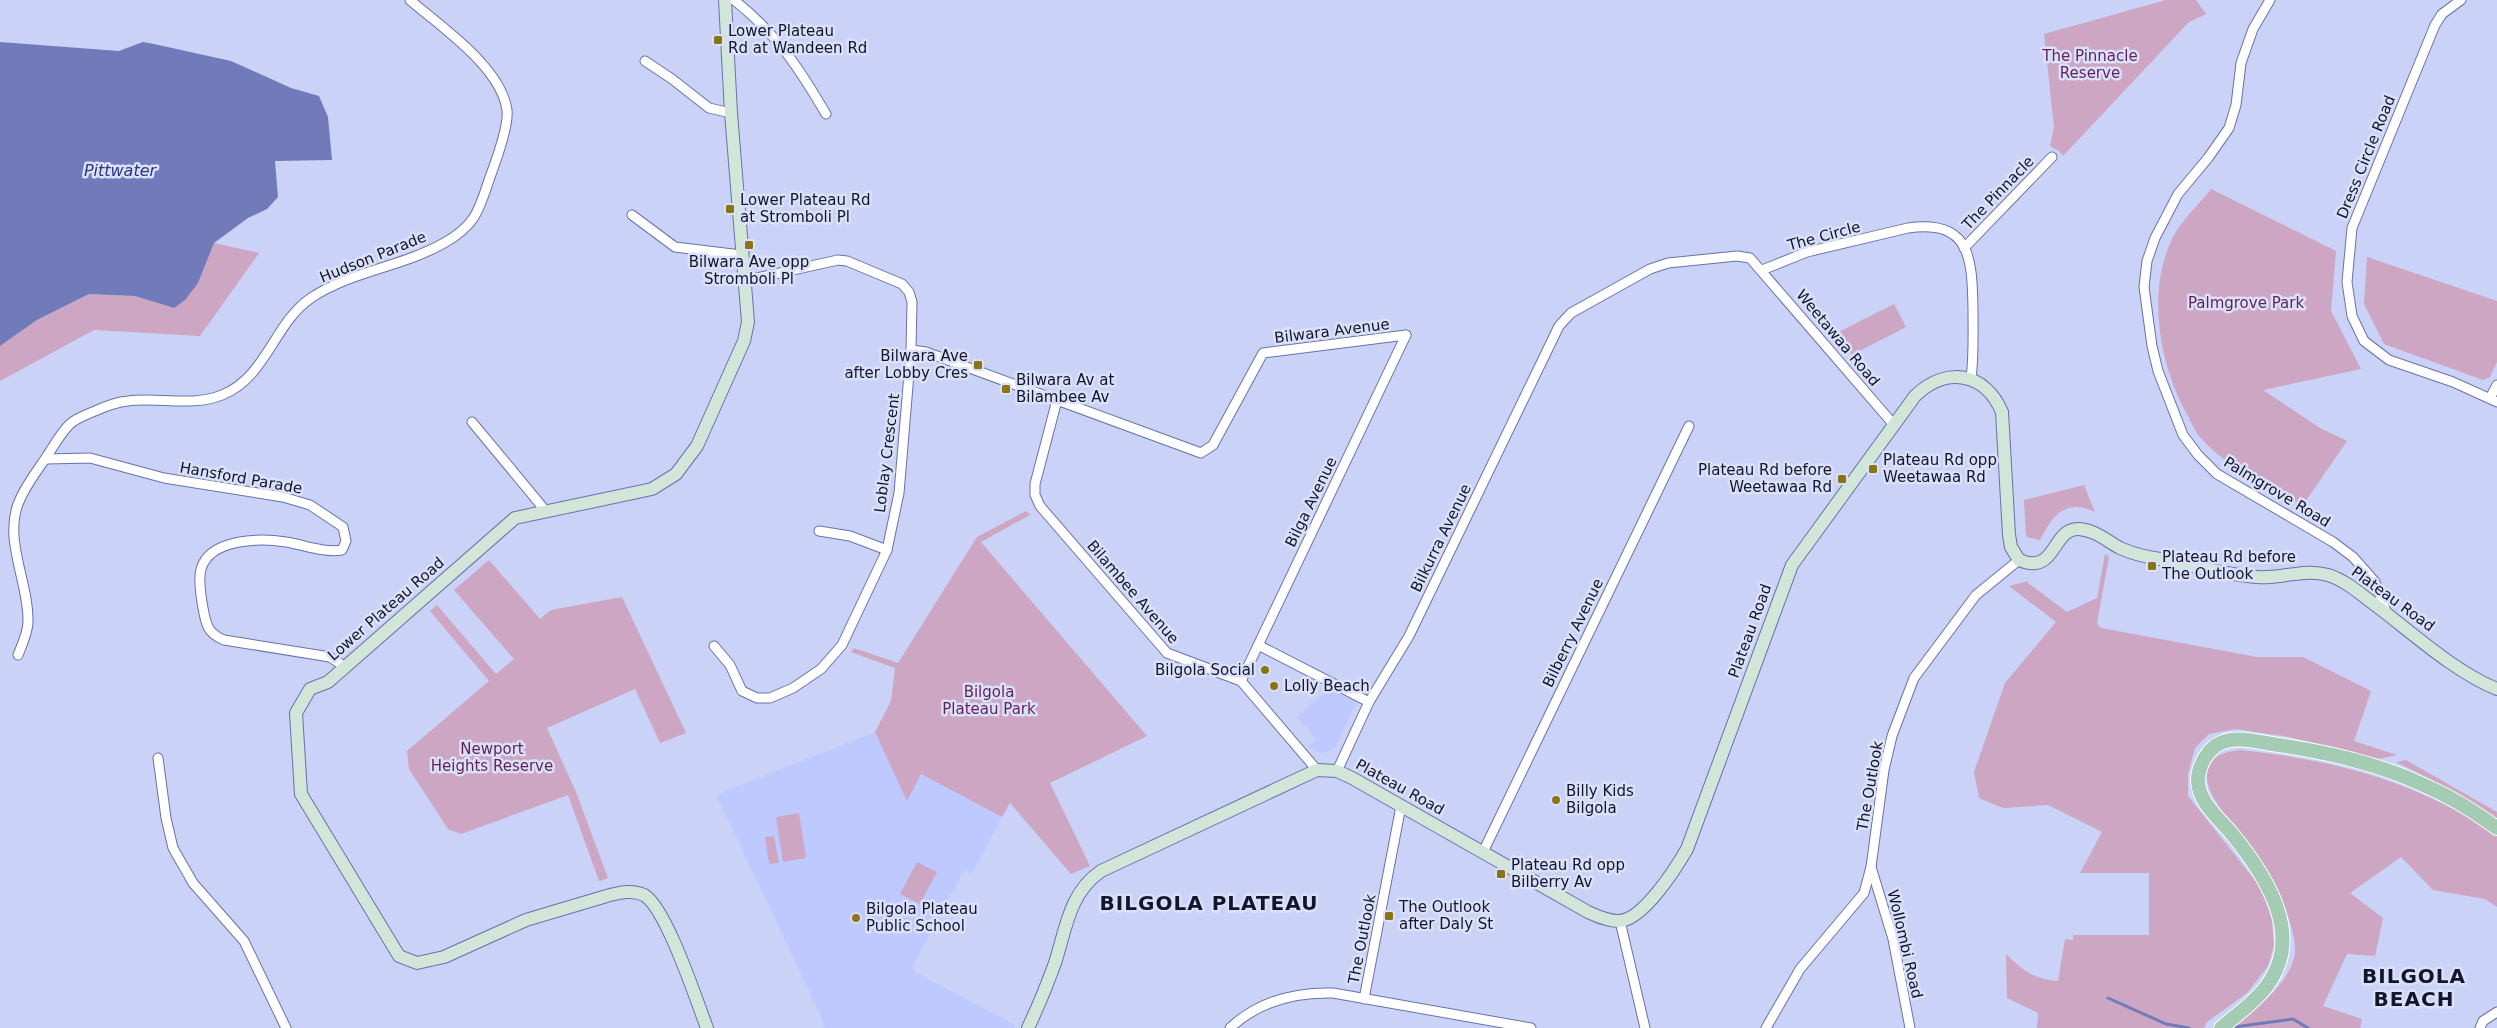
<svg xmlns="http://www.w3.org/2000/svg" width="2497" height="1028" viewBox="0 0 2497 1028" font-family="'DejaVu Sans',sans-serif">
	<rect width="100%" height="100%" fill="#cad2f7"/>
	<g fill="#bec9ff">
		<polygon points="1330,688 1356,703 1335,748 1323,753 1314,751 1309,746 1316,739 1297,717"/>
		<polygon points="875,732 907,800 921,774 1002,817 972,874 964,870 913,966 915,972 1015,1025 1014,1028 824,1028 821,1016 716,795"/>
	</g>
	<g fill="#cca6c2">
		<polygon points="2166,0 2196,0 2206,14 2189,22 2063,156 2059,151 2050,146 2054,127 2044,34"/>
		<path d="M2211 189 2336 251 2331 311 2361 369 2263 390 2320 428 2347 441 2303 505C2266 486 2227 468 2199 436 2194 430 2191 422 2188 416 2159 365 2146 291 2173 237 2182 220 2199 204 2211 189Z"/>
		<polygon points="214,243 259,253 200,336 94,330 0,381 0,346 37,320 89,294 135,296 174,308 198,283"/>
		<polygon points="2367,257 2497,301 2497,362 2490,377 2483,380 2384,344 2364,304"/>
		<polygon points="1894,304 1906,327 1852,355 1835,334"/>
		<path d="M2084 485 2095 512C2065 498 2052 516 2040 540L2026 537 2024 500Z"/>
		<polygon points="1026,511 1030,515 981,542 1147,736 1050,783 1090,866 1071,874 1010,803 1002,817 921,774 907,801 875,732 891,701 895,668 851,652 854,648 898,663 977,537"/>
		<path d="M2105 554 2109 557 2097 623 2101 628 2257 657H2303L2371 691 2354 741 2397 755 2379 759 2289 737 2235 729 2209 734 2195 748 2188 774V796L2262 889 2272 920 2274 946 2268 966 2247 993 2207 1022 2204 1028H2037L2038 1013 2007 998 2006 954C2022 970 2035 980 2058 981L2065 939 2073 940V935H2149V873H2080L2102 832 2048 805 2003 808 1979 798 1974 772 2005 683 2056 622 2009 586 2028 581V583L2067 612 2097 598Z"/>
		<polygon points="489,560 540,619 551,610 622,597 686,733 660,743 635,689 547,728 576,792 608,878 599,881 568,795 461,834 448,829 409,769 407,751 489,681 430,611 437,605 496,674 514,659 454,590"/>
		<path d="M2239 750C2331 759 2421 782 2497 836V907L2485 899 2433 890 2401 857 2350 893 2383 918 2375 956 2347 954 2323 1006 2362 1019 2360 1028H2237L2238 1024C2259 1005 2286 987 2294 958 2301 935 2272 874 2257 855 2243 836 2206 799 2207 776 2207 757 2224 752 2239 750Z"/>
		<polygon points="2406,760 2497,812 2497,820 2457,793 2396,762"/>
		<polygon points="799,813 806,858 783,862 776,817"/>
		<polygon points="774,836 779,863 769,864 765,837"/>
		<polygon points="917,862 937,872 920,904 900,894"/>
	</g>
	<polygon fill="#717bb9" points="0,42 119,51 143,42 154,44 231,61 291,88 319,96 328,117 332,160 275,161 278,197 267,209 248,218 214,243 198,283 185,300 174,308 135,296 89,294 37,320 0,346"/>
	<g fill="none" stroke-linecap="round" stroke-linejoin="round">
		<g stroke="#717bb9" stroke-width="3">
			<polyline points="2108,998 2166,1024 2189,1028"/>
			<polyline points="2234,1027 2293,1019 2308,1028"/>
		</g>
		<defs>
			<g id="street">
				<path d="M734 0C777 34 799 68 826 114"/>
				<polyline points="2270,0 2253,29 2241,63 2236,105 2229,128 2208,158 2178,194 2155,238 2147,261 2144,287 2152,346 2158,371 2183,435 2198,455 2217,474 2333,542 2353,557 2375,582 2387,614"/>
				<polyline points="2461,0 2442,14 2435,25 2352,228 2347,282 2352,316 2364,341 2389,360 2453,382 2497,402"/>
				<polyline points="645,61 672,79 709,108 731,113"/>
				<polyline points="632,215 675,247 741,255"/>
				<polyline points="1964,248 2052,157"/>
				<path d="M1762 270 1807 252 1908 228C1971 219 1972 259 1973 309 1973 333 1974 355 1971 379"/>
				<polyline points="911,350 926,352 1201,453 1213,445 1263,353 1406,335"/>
				<polyline points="2490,398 2497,385"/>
				<polyline points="1057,400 1035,484 1035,495 1040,506 1167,653 1241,681 1317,770"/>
				<polyline points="472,422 545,510"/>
				<path d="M46 459 90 458 164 478 283 497 310 505 343 527 346 541 342 550C323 553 305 545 286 542 261 538 210 538 201 569 198 580 201 597 203 608 206 624 207 633 224 640L330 657 345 667"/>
				<polyline points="819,531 850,536 887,550"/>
				<polyline points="1258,645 1369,702"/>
				<polyline points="714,646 730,665 742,691 757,698 770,698 793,688 821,669 842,645 887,550 899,493 911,350 912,302 909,292 902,284 847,261 838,260 743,281"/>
				<path d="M18 655C22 645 28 632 28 622 29 583 4 542 18 504 24 488 34 475 43 462 51 451 59 435 69 425 76 418 86 415 95 411 106 406 116 402 128 401 158 397 192 407 222 395 266 378 274 323 311 298 351 271 402 267 444 243 476 225 479 210 490 177 496 161 509 126 507 110 501 67 441 27 410 0"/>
				<polyline points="1241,681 1406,335"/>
				<polyline points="158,758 166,818 173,848 193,883 244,941 286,1028"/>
				<polyline points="1337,771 1369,702 1409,636 1559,326 1571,313 1650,269 1668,263 1737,256 1750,258 1894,425"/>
				<polyline points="1483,852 1689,426"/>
				<polyline points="1871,867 1893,939 1910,1028"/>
				<polyline points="1620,921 1645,1028"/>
				<polyline points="1364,999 1401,806"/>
				<path d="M1230 1028C1259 1001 1294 992 1333 993L1531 1028"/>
				<polyline points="1766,1028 1800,969 1864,893 1871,867 1884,770 1892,736 1914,678 1976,595 2019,560"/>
				<polyline points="2480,1028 2483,1021 2497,1012"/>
			</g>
			<g id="secondary">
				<path d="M707 1028C697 1002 666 907 644 895 633 890 622 892 610 895L526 920 444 957 417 963 399 956 301 794 296 713 310 689 328 682 515 518 652 489 676 474 697 446 744 341 748 322 731 113 725 0"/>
				<path d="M1028 1028C1038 1007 1047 985 1055 963 1066 929 1069 893 1101 871L1317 770 1337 771 1352 778 1588 912C1597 916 1607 921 1618 921 1642 922 1676 868 1687 849L1792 565 1915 396C1946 366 1985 372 2002 412L2009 535 2011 547 2019 560C2057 576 2051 528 2079 529 2095 530 2107 541 2120 548 2133 554 2146 557 2160 559 2191 565 2225 575 2257 577 2281 579 2305 568 2328 575 2344 580 2357 591 2370 601 2408 629 2454 672 2497 689"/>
			</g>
			<path id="primary" d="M2221 1028C2236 1015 2254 1003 2266 987 2305 936 2267 877 2232 834 2219 818 2199 803 2198 781 2198 766 2208 747 2223 742 2238 736 2257 742 2272 744 2327 752 2382 764 2432 789 2455 799 2476 813 2497 828"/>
		</defs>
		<use href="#street" stroke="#6972a9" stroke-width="11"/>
		<use href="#secondary" stroke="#6972a9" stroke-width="14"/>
		<use href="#primary" stroke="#fff" stroke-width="16"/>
		<use href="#street" stroke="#fff" stroke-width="9"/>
		<use href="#secondary" stroke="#d1e5d9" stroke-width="12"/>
		<use href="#primary" stroke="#a4cbb3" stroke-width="14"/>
	</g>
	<g fill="#897518" stroke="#dbe0f9" stroke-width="2">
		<rect x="713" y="35" width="10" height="10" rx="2.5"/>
		<rect x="725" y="204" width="10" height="10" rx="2.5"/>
		<rect x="744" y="240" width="10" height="10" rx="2.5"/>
		<rect x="973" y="360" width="10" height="10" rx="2.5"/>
		<rect x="1001" y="384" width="10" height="10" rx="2.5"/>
		<rect x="1868" y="464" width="10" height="10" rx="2.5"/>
		<rect x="1837" y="474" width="10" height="10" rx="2.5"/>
		<rect x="2147" y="561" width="10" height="10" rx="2.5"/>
		<circle cx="1265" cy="670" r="5"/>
		<circle cx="1274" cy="686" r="5"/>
		<circle cx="1556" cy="800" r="5"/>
		<rect x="1496" y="869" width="10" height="10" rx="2.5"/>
		<rect x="1384" y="911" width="10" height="10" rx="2.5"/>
		<circle cx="856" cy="918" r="5"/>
	</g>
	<g text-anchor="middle" stroke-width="5" stroke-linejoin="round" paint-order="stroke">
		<g font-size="15" fill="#12152b" stroke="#dbe0f9" text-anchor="start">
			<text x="728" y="36">Lower Plateau<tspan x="728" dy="17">Rd at Wandeen Rd</tspan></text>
			<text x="740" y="205">Lower Plateau Rd<tspan x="740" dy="17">at Stromboli Pl</tspan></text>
			<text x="749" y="267" text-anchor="middle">Bilwara Ave opp<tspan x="749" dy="17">Stromboli Pl</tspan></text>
			<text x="968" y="361" text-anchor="end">Bilwara Ave<tspan x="968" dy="17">after Lobby Cres</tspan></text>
			<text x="1016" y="385">Bilwara Av at<tspan x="1016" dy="17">Bilambee Av</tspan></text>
			<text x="1883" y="465">Plateau Rd opp<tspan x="1883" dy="17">Weetawaa Rd</tspan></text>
			<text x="1832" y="475" text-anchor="end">Plateau Rd before<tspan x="1832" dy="17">Weetawaa Rd</tspan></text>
			<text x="2162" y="562">Plateau Rd before<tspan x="2162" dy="17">The Outlook</tspan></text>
			<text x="1255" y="675" text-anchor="end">Bilgola Social</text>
			<text x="1284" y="691">Lolly Beach</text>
			<text x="1566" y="796">Billy Kids<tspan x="1566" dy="17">Bilgola</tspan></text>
			<text x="1511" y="870">Plateau Rd opp<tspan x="1511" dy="17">Bilberry Av</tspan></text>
			<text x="1399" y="912">The Outlook<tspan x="1399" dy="17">after Daly St</tspan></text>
			<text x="866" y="914">Bilgola Plateau<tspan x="866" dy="17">Public School</tspan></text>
		</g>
		<g font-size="15" fill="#651e58" stroke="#dbe0f9">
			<text x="2090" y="61">The Pinnacle<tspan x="2090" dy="17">Reserve</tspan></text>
			<text x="2246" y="308">Palmgrove Park</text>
			<text x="989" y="697">Bilgola<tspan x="989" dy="17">Plateau Park</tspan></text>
			<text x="492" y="754">Newport<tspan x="492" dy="17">Heights Reserve</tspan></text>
		</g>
		<g font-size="15" fill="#12152b" stroke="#dbe0f9">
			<text transform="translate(2366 157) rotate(-68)" y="5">Dress Circle Road</text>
			<text transform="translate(1998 193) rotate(-46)" y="5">The Pinnacle</text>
			<text transform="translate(1824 236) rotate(-15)" y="5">The Circle</text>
			<text transform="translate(373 257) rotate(-22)" y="5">Hudson Parade</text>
			<text transform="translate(1332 331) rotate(-7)" y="5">Bilwara Avenue</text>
			<text transform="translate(1838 338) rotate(50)" y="5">Weetawaa Road</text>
			<text transform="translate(887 453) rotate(-83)" y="5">Loblay Crescent</text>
			<text transform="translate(241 478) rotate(10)" y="5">Hansford Parade</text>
			<text transform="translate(2277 492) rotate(31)" y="5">Palmgrove Road</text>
			<text transform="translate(1311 502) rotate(-64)" y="5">Bilga Avenue</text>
			<text transform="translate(1441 538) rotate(-64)" y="5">Bilkurra Avenue</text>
			<text transform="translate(1133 592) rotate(49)" y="5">Bilambee Avenue</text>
			<text transform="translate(2393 599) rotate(36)" y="5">Plateau Road</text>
			<text transform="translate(386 609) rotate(-41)" y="5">Lower Plateau Road</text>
			<text transform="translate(1750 631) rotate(-70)" y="5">Plateau Road</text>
			<text transform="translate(1573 633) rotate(-64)" y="5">Bilberry Avenue</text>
			<text transform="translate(1870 786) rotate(-80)" y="5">The Outlook</text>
			<text transform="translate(1400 787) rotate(29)" y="5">Plateau Road</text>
			<text transform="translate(1362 939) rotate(-79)" y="5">The Outlook</text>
			<text transform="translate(1905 944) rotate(77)" y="5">Wollombi Road</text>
		</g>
		<g font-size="16" font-style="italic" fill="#2e337d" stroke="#dbe0f9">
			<text x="120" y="176">Pittwater</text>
		</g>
		<g font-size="20" font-weight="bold" letter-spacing="1" fill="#12152b" stroke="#dbe0f9">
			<text x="1209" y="910">BILGOLA PLATEAU</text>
			<text x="2414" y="983">BILGOLA<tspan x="2414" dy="23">BEACH</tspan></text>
		</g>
	</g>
</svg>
